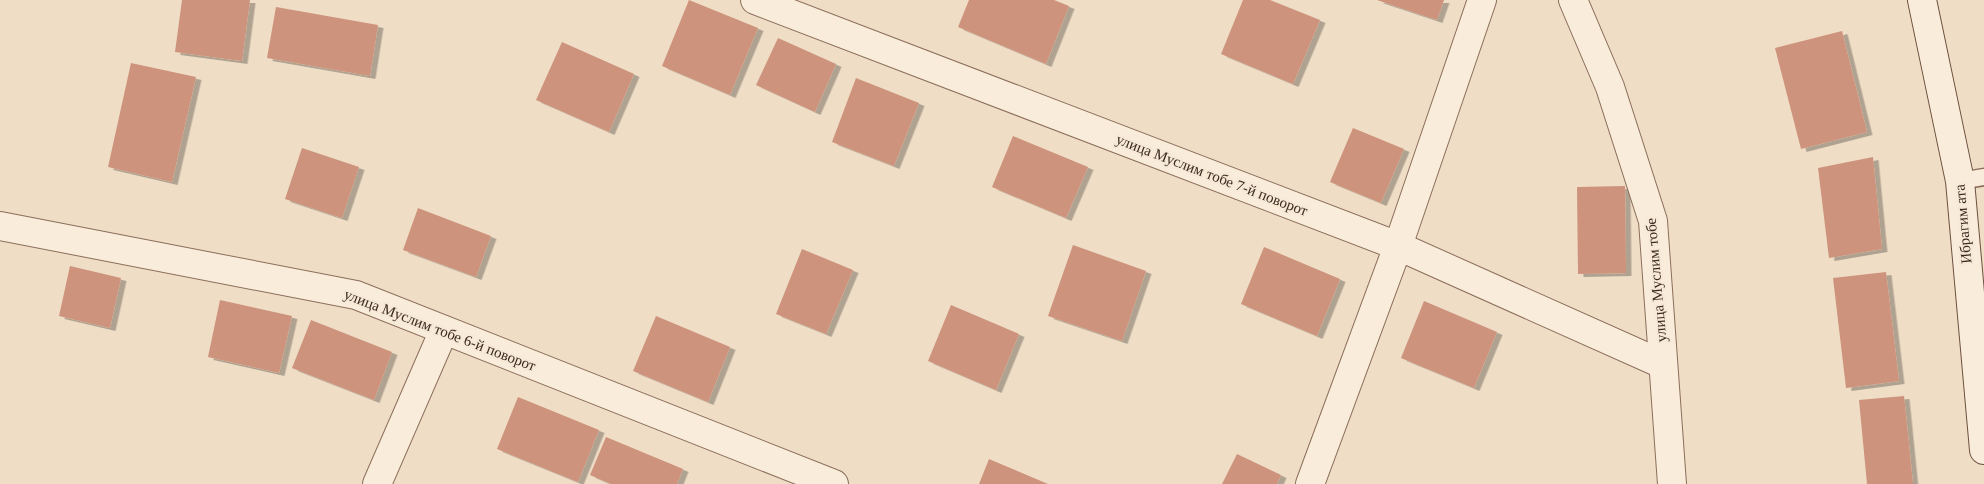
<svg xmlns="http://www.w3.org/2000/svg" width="1984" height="484" viewBox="0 0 1984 484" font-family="Georgia,serif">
	<defs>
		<filter id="shadow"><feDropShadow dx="5.5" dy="3" stdDeviation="0" flood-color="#0004"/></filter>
	</defs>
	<rect width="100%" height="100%" fill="#efddc6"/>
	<g fill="#ce937c" filter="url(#shadow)">
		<polygon points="182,0 250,0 242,61 175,52"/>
		<polygon points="689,0 758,28 730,95 662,66"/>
		<polygon points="969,0 1054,0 1069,6 1046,64 958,27"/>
		<polygon points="1243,0 1270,0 1320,20 1293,84 1221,54"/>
		<polygon points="1377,0 1444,0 1437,20"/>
		<polygon points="276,7 378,25 370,76 267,58"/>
		<polygon points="1842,31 1867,132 1801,149 1775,48"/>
		<polygon points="778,38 836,64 815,112 756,85"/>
		<polygon points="562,42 634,74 609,132 536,100"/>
		<polygon points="131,63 196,77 172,182 108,167"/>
		<polygon points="856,78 919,103 894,166 832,142"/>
		<polygon points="1353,128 1404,149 1381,203 1330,182"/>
		<polygon points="1013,136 1088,167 1066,218 992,187"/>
		<polygon points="302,148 359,167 342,218 285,199"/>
		<polygon points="1873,157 1882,249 1829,258 1818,168"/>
		<polygon points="1625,186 1626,273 1578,274 1577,187"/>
		<polygon points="418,208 491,236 476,277 403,250"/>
		<polygon points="1073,245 1146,271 1122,341 1048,316"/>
		<polygon points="1264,247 1340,279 1317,336 1241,304"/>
		<polygon points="802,249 853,270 826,334 776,314"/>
		<polygon points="70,266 121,278 110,328 59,316"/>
		<polygon points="1886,272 1899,381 1846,388 1833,278"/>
		<polygon points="220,300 292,316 279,373 208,357"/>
		<polygon points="1424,301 1497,332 1474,388 1401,358"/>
		<polygon points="951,305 1019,334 996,390 928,361"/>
		<polygon points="656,316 730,347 708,402 633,371"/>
		<polygon points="311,320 392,352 374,400 292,368"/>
		<polygon points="1904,396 1913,484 1867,484 1859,400"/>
		<polygon points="518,397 599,430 578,482 497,449"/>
		<polygon points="606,437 683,469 677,484 611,484 590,475"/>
		<polygon points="1237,454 1281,475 1277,484 1222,484"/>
		<polygon points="989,459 1048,484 979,484"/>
	</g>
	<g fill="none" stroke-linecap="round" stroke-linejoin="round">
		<defs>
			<polyline id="lane" points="1960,181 1984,177"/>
			<g id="street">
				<polyline points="755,0 1398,246 1662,364"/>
				<polyline points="1573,0 1610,87 1653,221 1672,484"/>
				<polyline points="0,226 356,295 834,484"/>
				<polyline points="377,484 444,330"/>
				<polyline points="1310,484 1398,246 1482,0"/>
			</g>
			<polyline id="secondary" points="1922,0 1960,181 1984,450"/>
		</defs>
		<use href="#lane" stroke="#8b6e5b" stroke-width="19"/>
		<use href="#street" stroke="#8b6e5b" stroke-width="30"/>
		<use href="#secondary" stroke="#6d503e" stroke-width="30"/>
		<use href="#lane" stroke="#f9ecda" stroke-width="16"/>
		<use href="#street" stroke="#f9ecda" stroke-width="28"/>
		<use href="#secondary" stroke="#f9ecda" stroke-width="28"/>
	</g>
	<g text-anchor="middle" stroke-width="4.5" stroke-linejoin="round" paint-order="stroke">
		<g font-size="15" fill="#3b291f" stroke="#f6e9d6">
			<text transform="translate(1212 175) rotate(21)" y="5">улица Муслим тобе 7-й поворот</text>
			<text transform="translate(1963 224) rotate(-95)" y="5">Ибрагим ата</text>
			<text transform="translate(1656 280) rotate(-95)" y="5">улица Муслим тобе</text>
			<text transform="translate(440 330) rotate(21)" y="5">улица Муслим тобе 6-й поворот</text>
		</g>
	</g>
</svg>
